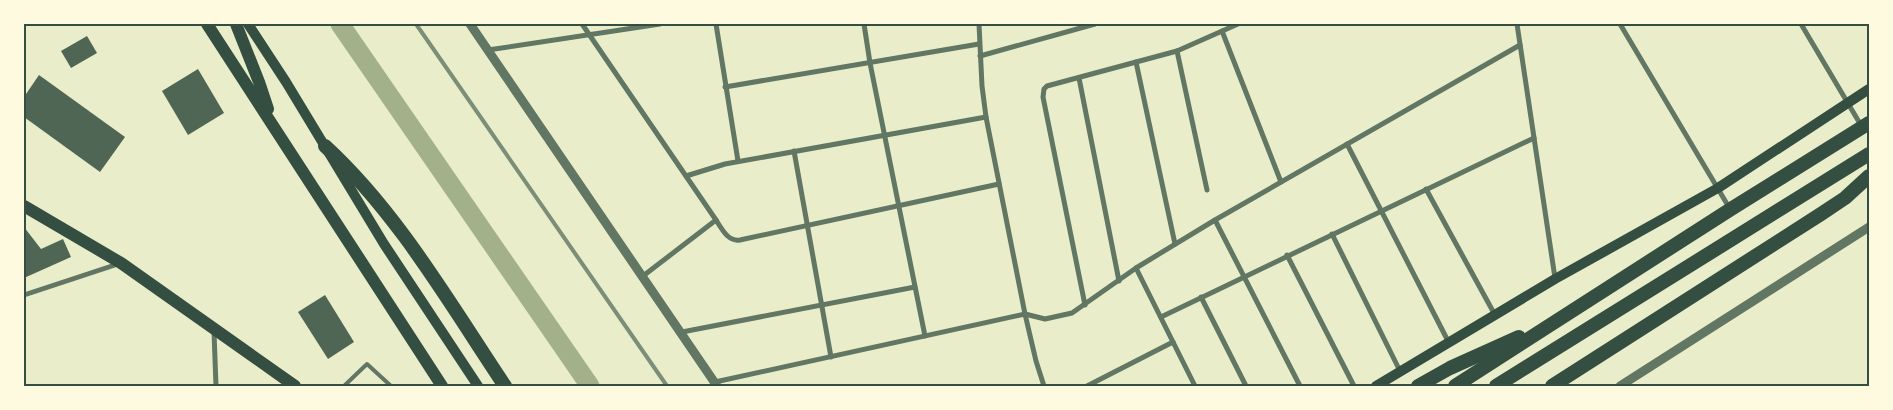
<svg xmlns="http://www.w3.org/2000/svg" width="1893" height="410" viewBox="0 0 1893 410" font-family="Karla,sans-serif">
	<rect width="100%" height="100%" fill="#e9edc9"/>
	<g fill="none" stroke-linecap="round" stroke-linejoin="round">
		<polyline stroke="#a3b18a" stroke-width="19" points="340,24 590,386"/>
	</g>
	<g fill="#4f6655">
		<polygon points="87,36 97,53 71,68 61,51"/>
		<polygon points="198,69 224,113 188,135 162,91"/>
		<polygon points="39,75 125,137 100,172 24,117 24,97"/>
		<polygon points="24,227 41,249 63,239 71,257 24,278"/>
		<polygon points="325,295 354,342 328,359 298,312"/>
	</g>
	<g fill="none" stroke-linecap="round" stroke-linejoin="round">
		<polyline stroke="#617663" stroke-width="4" points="344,386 367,364 391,386"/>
		<g stroke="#617663" stroke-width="5">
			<path d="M582 24 716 220C722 229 728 242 740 240L999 184"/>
			<polyline points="716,24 738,161"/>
			<polyline points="864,24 870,63 925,336"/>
			<polyline points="979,24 982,86 986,117 1025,314 1036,361 1044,386"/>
			<polyline points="1517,24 1555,278"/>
			<polyline points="1620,24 1730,209"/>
			<polyline points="1801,24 1862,127"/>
			<polyline points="1222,31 1281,182"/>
			<polyline points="488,50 660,24"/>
			<polyline points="1177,51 1207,190"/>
			<polyline points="980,56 1095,24"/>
			<polyline points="1136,62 1175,244"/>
			<polyline points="1079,78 1119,281"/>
			<polyline points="725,87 979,44"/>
			<polyline points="1347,144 1449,343"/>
			<polyline points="794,151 831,357"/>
			<polyline points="686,176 725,164 986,117"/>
			<polyline points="1426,189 1495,315"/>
			<polyline points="1215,220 1300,386"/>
			<polyline points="1332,234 1400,371"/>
			<polyline points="1287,255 1354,386"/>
			<polyline points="1136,268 1195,386"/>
			<polyline points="643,276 716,220"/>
			<polyline points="24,295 118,264"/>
			<polyline points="1201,297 1246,386"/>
			<polyline points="1085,305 1043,97 1044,89 1047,86 1177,51 1238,24"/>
			<polyline points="1161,317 1534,138"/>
			<polyline points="214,332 216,386"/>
			<polyline points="682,332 915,287"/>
			<polyline points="715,382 1025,314 1045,319 1072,313 1136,268 1215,220 1520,45"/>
			<polyline points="1087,386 1173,342"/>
		</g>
		<g stroke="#617663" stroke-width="9">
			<polyline points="470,24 717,386"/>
			<polyline points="1620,386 1869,227"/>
		</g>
		<g stroke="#344e41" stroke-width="10">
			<polyline points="248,24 286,82 384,244 478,386"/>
			<polyline points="1376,386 1555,279 1718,188 1869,89"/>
		</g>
		<g stroke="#344e41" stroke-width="12">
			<polyline points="207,24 442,386"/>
			<polyline points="236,24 259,82 268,109"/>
			<polyline points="24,206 121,263 295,386"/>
		</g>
		<g stroke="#344e41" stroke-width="14">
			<path d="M325 146C398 213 450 304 505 386"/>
			<polyline points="1418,386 1450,368 1519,337"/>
			<polyline points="1455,386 1731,209 1869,123"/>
			<polyline points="1496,386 1869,154"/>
			<polyline points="1552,386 1821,214 1845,198 1869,176"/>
		</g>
		<polyline stroke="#7c8e77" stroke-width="4" points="416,24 667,386"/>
	</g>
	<rect width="1893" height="410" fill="none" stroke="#fefae0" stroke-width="50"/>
	<rect x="25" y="25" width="1843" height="360" fill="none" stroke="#344e41" stroke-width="2"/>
</svg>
